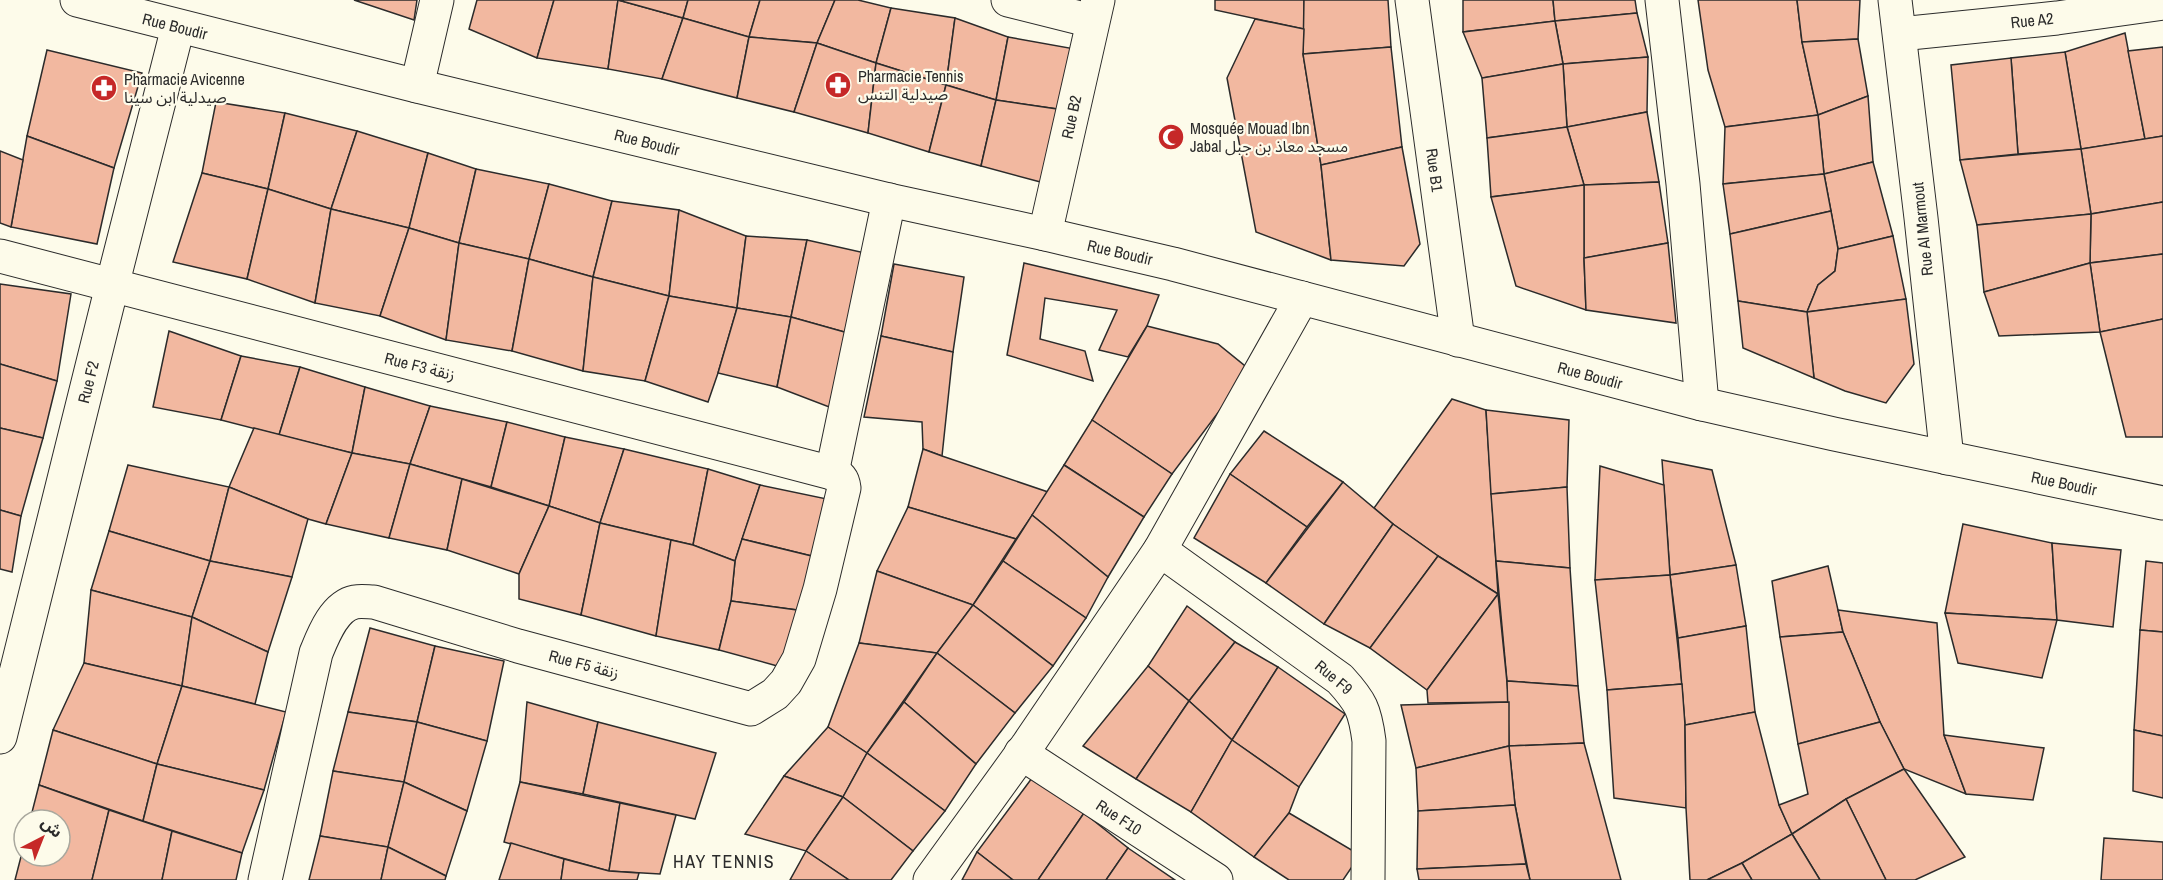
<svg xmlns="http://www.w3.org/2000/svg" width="2163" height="880" viewBox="0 0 2163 880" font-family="'Archivo Narrow','Noto Sans Arabic',sans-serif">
	<rect width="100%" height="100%" fill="#fdfbea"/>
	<g fill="#f2b8a0" stroke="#2b2b2b" stroke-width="1.5">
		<polygon points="354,0 417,0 414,20"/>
		<polygon points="477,0 554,0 537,58 469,29"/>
		<polygon points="554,0 618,0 608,69 537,58"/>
		<polygon points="618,0 683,18 662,79 608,69"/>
		<polygon points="618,0 688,0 683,18"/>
		<polygon points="688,0 760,0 749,37 683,18"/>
		<polygon points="760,0 835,0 817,43 749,37"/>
		<polygon points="835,0 858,0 891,8 876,63 817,43"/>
		<polygon points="1215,0 1304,0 1304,29 1215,10"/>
		<polygon points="1304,0 1388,0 1391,47 1303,54"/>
		<polygon points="1463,0 1553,0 1555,21 1463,32"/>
		<polygon points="1553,0 1635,0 1637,13 1555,21"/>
		<polygon points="1698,0 1797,0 1802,42 1818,115 1725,127 1708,70"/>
		<polygon points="1797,0 1860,0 1858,39 1802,42"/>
		<polygon points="891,8 955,18 946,85 876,63"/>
		<polygon points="1637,13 1648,57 1563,64 1555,21"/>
		<polygon points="683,18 749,37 737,98 662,79"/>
		<polygon points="955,18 1008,37 996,100 946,85"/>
		<polygon points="1255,19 1304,29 1303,54 1321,165 1331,260 1256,232 1227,78"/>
		<polygon points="1555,21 1563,64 1482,78 1463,32"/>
		<polygon points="2125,33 2145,139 2081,149 2065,52"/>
		<polygon points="749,37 817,43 794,112 737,98"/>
		<polygon points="1008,37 1075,49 1064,110 996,100"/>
		<polygon points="1858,39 1868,96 1818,115 1802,42"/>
		<polygon points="817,43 876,63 868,133 794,112"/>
		<polygon points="1391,47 1402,147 1321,165 1303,54"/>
		<polygon points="2163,47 2163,136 2145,139 2128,51"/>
		<polygon points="47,50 142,73 114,168 27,136"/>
		<polygon points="2065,52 2081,149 2018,154 2011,58"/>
		<polygon points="1648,57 1647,112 1567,127 1563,64"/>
		<polygon points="2011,58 2018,154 1960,160 1951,65"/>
		<polygon points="876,63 946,85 929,152 868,133"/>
		<polygon points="1563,64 1567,127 1487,138 1482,78"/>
		<polygon points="946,85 996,100 981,166 929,152"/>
		<polygon points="1868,96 1873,162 1824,174 1818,115"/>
		<polygon points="996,100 1064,110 1048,184 981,166"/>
		<polygon points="216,102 285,113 268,189 202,173"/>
		<polygon points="1647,112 1659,182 1584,185 1567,127"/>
		<polygon points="285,113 357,131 331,209 268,189"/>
		<polygon points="1818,115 1824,174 1723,184 1725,127"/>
		<polygon points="1567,127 1584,185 1491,197 1487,138"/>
		<polygon points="357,131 428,153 409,228 331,209"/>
		<polygon points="27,136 114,168 97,244 11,227"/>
		<polygon points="2163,136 2163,202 2091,214 2081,149"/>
		<polygon points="1402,147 1420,244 1404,266 1331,260 1321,165"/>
		<polygon points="2081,149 2091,214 1977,225 1960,160"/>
		<polygon points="0,151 23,160 11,227 0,223"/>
		<polygon points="428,153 476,169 459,243 409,228"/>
		<polygon points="1873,162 1893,236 1838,249 1824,174"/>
		<polygon points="476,169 549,184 529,259 459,243"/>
		<polygon points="202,173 268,189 247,279 173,262"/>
		<polygon points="1824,174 1831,211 1730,234 1723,184"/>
		<polygon points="1659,182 1668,243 1584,258 1584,185"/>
		<polygon points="549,184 612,201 593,277 529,259"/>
		<polygon points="1584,185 1584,258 1586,310 1516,286 1491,197"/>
		<polygon points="268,189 331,209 315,303 247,279"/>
		<polygon points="612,201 679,210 669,296 593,277"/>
		<polygon points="2163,202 2163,254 2090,263 2091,214"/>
		<polygon points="331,209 409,228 380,316 315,303"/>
		<polygon points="679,210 746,236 737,308 669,296"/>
		<polygon points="1831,211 1838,249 1835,271 1818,285 1807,312 1738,301 1730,234"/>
		<polygon points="2091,214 2090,263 1984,292 1977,225"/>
		<polygon points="409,228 459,243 446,340 380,316"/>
		<polygon points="746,236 807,240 791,317 737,308"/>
		<polygon points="1893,236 1906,299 1807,312 1818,285 1835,271 1838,249"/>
		<polygon points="807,240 874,255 848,333 791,317"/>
		<polygon points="459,243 529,259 512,351 446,340"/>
		<polygon points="1668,243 1676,323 1586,310 1584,258"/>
		<polygon points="2163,254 2163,319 2100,332 2090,263"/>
		<polygon points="529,259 593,277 583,371 512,351"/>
		<polygon points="1024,263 1159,295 1147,326 1128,357 1099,350 1117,310 1045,298 1040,339 1085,351 1093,381 1007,355"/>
		<polygon points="2090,263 2100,332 1999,336 1984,292"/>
		<polygon points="894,264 964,277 953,352 881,336"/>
		<polygon points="593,277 669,296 645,381 583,371"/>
		<polygon points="0,284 71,294 57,381 0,364"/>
		<polygon points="669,296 737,308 718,373 708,402 645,381"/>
		<polygon points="1906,299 1914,364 1886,403 1845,391 1814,378 1807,312"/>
		<polygon points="1738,301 1807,312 1814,378 1743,348"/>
		<polygon points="737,308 791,317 777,387 718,373"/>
		<polygon points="791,317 848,333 837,410 777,387"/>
		<polygon points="2163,319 2163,437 2126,437 2100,332"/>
		<polygon points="1147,326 1218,344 1250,370 1172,474 1092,420"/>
		<polygon points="169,331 241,356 221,420 153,407"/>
		<polygon points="881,336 953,352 942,456 923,449 922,422 864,417"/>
		<polygon points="241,356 300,367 279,435 221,420"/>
		<polygon points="0,364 57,381 43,438 0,428"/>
		<polygon points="300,367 365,387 352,453 279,435"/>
		<polygon points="365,387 430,406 410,464 352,453"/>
		<polygon points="1452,399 1486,410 1498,594 1438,556 1393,524 1374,508"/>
		<polygon points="430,406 507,422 491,487 410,464"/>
		<polygon points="1486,410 1569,420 1567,487 1491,494"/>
		<polygon points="1092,420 1172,474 1144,517 1064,465"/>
		<polygon points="507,422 565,437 549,506 491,487"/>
		<polygon points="0,428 43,438 21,516 0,510"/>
		<polygon points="254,428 352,453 326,524 308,519 229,487"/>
		<polygon points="1264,431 1343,482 1307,527 1230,474"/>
		<polygon points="565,437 624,449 600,523 549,506"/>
		<polygon points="624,449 708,469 693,545 600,523"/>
		<polygon points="923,449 942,456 1048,492 1016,539 908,507"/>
		<polygon points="352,453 410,464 389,538 326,524"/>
		<polygon points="1662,460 1712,470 1736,565 1670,575"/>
		<polygon points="410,464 462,479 447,550 389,538"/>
		<polygon points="128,465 229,487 210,561 109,531"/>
		<polygon points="1064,465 1144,517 1108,577 1032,515"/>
		<polygon points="1600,466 1664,485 1670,575 1595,580"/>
		<polygon points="708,469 760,485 735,561 693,545"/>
		<polygon points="1230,474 1307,527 1266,583 1194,538"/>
		<polygon points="462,479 549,506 519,574 447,550"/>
		<polygon points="1343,482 1393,524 1324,624 1266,583"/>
		<polygon points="760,485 827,499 824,559 742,539"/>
		<polygon points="229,487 308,519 292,577 210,561"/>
		<polygon points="1567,487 1570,568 1496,561 1491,494"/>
		<polygon points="549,506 600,523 581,615 519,599 519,574"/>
		<polygon points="908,507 1016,539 973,605 877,571"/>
		<polygon points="0,510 21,516 12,572 0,569"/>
		<polygon points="1032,515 1108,577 1086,618 1003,561"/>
		<polygon points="600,523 671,540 656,636 581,615"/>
		<polygon points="1393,524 1438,556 1370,648 1324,624"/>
		<polygon points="1963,524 2052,543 2057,620 1945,613"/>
		<polygon points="109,531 210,561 192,617 91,590"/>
		<polygon points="742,539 824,559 797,610 731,601 735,561"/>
		<polygon points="671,540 693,545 735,561 731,601 719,650 656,636"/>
		<polygon points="2052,543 2121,550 2113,627 2057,620"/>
		<polygon points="1438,556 1498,594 1427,690 1370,648"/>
		<polygon points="210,561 292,577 268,652 192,617"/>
		<polygon points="1003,561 1086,618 1053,666 973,605"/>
		<polygon points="1496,561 1570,568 1578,686 1507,681"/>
		<polygon points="2146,561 2163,563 2163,632 2140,630"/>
		<polygon points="1736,565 1746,626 1678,638 1670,575"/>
		<polygon points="1828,566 1843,632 1780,637 1772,581"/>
		<polygon points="877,571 973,605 937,653 859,643"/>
		<polygon points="1670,575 1682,684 1607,690 1595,580"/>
		<polygon points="91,590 192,617 182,686 84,663"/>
		<polygon points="1498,594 1509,702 1428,703 1427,690"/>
		<polygon points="731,601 797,610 781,667 719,650"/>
		<polygon points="973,605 1053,666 1015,713 937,653"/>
		<polygon points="1187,606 1235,642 1189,701 1148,666"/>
		<polygon points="1838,610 1937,623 1944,735 1966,794 1904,769 1880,722 1843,632"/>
		<polygon points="1945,613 2057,620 2042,678 1958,663"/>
		<polygon points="192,617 268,652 255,704 182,686"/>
		<polygon points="1746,626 1755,712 1685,725 1678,638"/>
		<polygon points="370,628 435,646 417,722 348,712"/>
		<polygon points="2140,630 2163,632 2163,736 2134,730"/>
		<polygon points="1843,632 1880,722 1798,744 1780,637"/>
		<polygon points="1235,642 1278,667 1232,740 1189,701"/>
		<polygon points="859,643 937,653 867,753 828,727"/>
		<polygon points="435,646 504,661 487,741 417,722"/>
		<polygon points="937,653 1015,713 976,764 904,702"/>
		<polygon points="84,663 182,686 157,764 53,730"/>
		<polygon points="1148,666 1189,701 1136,779 1083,746"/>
		<polygon points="1278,667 1345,714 1299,787 1232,740"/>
		<polygon points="1507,681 1578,686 1584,743 1509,746"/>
		<polygon points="1682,684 1685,725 1686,808 1614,798 1607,690"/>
		<polygon points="182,686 286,712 264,790 157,764"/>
		<polygon points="1189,701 1232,740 1191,812 1136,779"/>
		<polygon points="527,702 598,722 583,794 520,782"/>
		<polygon points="904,702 976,764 945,811 867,753"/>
		<polygon points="1509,702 1509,746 1416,768 1401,705"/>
		<polygon points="348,712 417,722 404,782 333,771"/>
		<polygon points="1755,712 1779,805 1792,834 1742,863 1707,880 1690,880 1686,808 1685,725"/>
		<polygon points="417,722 487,741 467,811 404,782"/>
		<polygon points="598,722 716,753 695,819 583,794"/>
		<polygon points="1880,722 1904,769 1846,799 1792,834 1779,805 1808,794 1798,744"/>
		<polygon points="828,727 867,753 843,797 784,776"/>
		<polygon points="53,730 157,764 143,821 39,785"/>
		<polygon points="2134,730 2163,736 2163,798 2133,791"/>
		<polygon points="1944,735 2044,748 2033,800 1966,794"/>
		<polygon points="1232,740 1299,787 1289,813 1254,857 1191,812"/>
		<polygon points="1584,743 1621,880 1530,880 1515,805 1509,746"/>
		<polygon points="1509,746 1515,805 1418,811 1416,768"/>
		<polygon points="867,753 945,811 913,851 843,797"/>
		<polygon points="157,764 264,790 242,853 143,821"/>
		<polygon points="1904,769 1965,857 1915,880 1886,880 1846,799"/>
		<polygon points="333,771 404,782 388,847 320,836"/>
		<polygon points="784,776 843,797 806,851 745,834"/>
		<polygon points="1032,778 1084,813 1038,880 1013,880 977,852"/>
		<polygon points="404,782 467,811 446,876 388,847"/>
		<polygon points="520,782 620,803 609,871 504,842"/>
		<polygon points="39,785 109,810 92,880 15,880 24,845 24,856 60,856 60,820 30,820"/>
		<polygon points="843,797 913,851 891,880 849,880 806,851"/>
		<polygon points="1846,799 1886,880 1820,880 1792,834"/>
		<polygon points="620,803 676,815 660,874 609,871"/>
		<polygon points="1515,805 1526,864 1417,869 1418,811"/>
		<polygon points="109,810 172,831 162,880 92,880"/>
		<polygon points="1084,813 1128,848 1106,880 1038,880"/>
		<polygon points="1289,813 1360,855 1343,880 1289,880 1254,857"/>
		<polygon points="172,831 242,853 236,880 162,880"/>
		<polygon points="1792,834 1820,880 1752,880 1742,863"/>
		<polygon points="320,836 388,847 381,880 309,880"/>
		<polygon points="2104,838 2163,842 2163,880 2101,880"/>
		<polygon points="511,843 564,859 561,880 499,880"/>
		<polygon points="388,847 446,876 445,880 381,880"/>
		<polygon points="1128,848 1175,880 1106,880"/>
		<polygon points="806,851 849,880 790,880"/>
		<polygon points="977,852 1013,880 962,880"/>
		<polygon points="564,859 609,871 639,873 637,880 561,880"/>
		<polygon points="1742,863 1752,880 1707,880"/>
		<polygon points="1526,864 1530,880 1419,880 1417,869"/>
	</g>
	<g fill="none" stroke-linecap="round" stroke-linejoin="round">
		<defs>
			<g id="street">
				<polyline points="1008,0 1092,21"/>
				<polyline points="1412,0 1458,340"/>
				<polyline points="1662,0 1683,184 1702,404"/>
				<polyline points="1895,0 1921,218 1947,458"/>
				<polyline points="1900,34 2057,18 2163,3"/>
				<polyline points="417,86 437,0"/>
				<polyline points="1045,234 1098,0"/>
				<path d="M0 256 832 473C840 476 843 479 844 488L820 589 799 659 786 682 775 694 751 709 518 646 374 602C369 602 361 601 355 602 334 606 323 636 316 653L265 880"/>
				<polyline points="832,473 889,200"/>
				<path d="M1160 550 1340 679C1361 702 1365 710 1369 741L1368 880"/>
				<polyline points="0,737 112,286 178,27"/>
				<polyline points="1021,753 1216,880"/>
				<polyline points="930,880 1027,746 1160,550 1302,298"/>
			</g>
			<polyline id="secondary" points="77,0 417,86 889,200 1045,234 1173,264 1702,404 1834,434 2163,503"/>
		</defs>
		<use href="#street" stroke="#2b2b2b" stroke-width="35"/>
		<use href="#secondary" stroke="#2b2b2b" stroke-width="35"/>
		<use href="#street" stroke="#fdfbea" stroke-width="33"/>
		<use href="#secondary" stroke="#fdfbea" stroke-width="33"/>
	</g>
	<defs>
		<symbol id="pharmacy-disc" viewBox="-11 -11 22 22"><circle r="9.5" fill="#c62828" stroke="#fdfbea"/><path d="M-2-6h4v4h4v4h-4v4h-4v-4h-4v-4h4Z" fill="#fff"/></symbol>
		<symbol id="mosque-disc" viewBox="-11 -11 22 22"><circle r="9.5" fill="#c62828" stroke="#fdfbea"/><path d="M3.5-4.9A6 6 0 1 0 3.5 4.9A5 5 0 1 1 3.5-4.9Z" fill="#fff"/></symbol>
	</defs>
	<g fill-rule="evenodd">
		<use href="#pharmacy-disc" x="823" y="70" width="30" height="30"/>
		<use href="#pharmacy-disc" x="89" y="73" width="30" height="30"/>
		<use href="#mosque-disc" x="1156" y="122" width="30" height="30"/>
	</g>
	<g text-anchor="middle" stroke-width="4.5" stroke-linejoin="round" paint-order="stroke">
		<g font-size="16" fill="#2b2b2b" stroke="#fdfbea">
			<text transform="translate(2032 20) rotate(-6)" y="6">Rue A2</text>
			<text transform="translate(175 26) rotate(14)" y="6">Rue Boudir</text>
			<text transform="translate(1071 117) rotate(-78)" y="6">Rue B2</text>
			<text transform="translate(647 142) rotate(14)" y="6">Rue Boudir</text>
			<text transform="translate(1435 170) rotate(82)" y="6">Rue B1</text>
			<text transform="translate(1922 229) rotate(-96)" y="6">Rue Al Marmout</text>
			<text transform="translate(1120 252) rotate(13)" y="6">Rue Boudir</text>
			<text transform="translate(420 366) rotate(14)" y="6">Rue F3 زنقة</text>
			<text transform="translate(1590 375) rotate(15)" y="6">Rue Boudir</text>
			<text transform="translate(88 382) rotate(-76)" y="6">Rue F2</text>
			<text transform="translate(2064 483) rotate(12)" y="6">Rue Boudir</text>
			<text transform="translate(584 664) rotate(15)" y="6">Rue F5 زنقة</text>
			<text transform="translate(1334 677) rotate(40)" y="6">Rue F9</text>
			<text transform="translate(1119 817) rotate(33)" y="6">Rue F10</text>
		</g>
		<g font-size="16" fill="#2b2b2b" stroke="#fdfbea" text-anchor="start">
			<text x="858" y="82">Pharmacie Tennis<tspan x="858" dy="18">صيدلية التنس</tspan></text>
			<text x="124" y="85">Pharmacie Avicenne<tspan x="124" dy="18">صيدلية ابن سينا</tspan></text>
			<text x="1190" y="134">Mosquée Mouad Ibn<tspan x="1190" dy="18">Jabal مسجد معاذ بن جبل</tspan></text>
		</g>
		<g font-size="18" letter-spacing="1.5" fill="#2b2b2b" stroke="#fdfbea">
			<text x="724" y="868">HAY TENNIS</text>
		</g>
	</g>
	<g transform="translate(42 838) rotate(42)"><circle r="28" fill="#fdfbea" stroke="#a9a89e" stroke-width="1.5"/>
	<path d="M0-4.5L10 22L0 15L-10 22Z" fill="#c62828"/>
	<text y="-9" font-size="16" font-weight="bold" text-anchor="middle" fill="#2b2b2b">ش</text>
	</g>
</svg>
